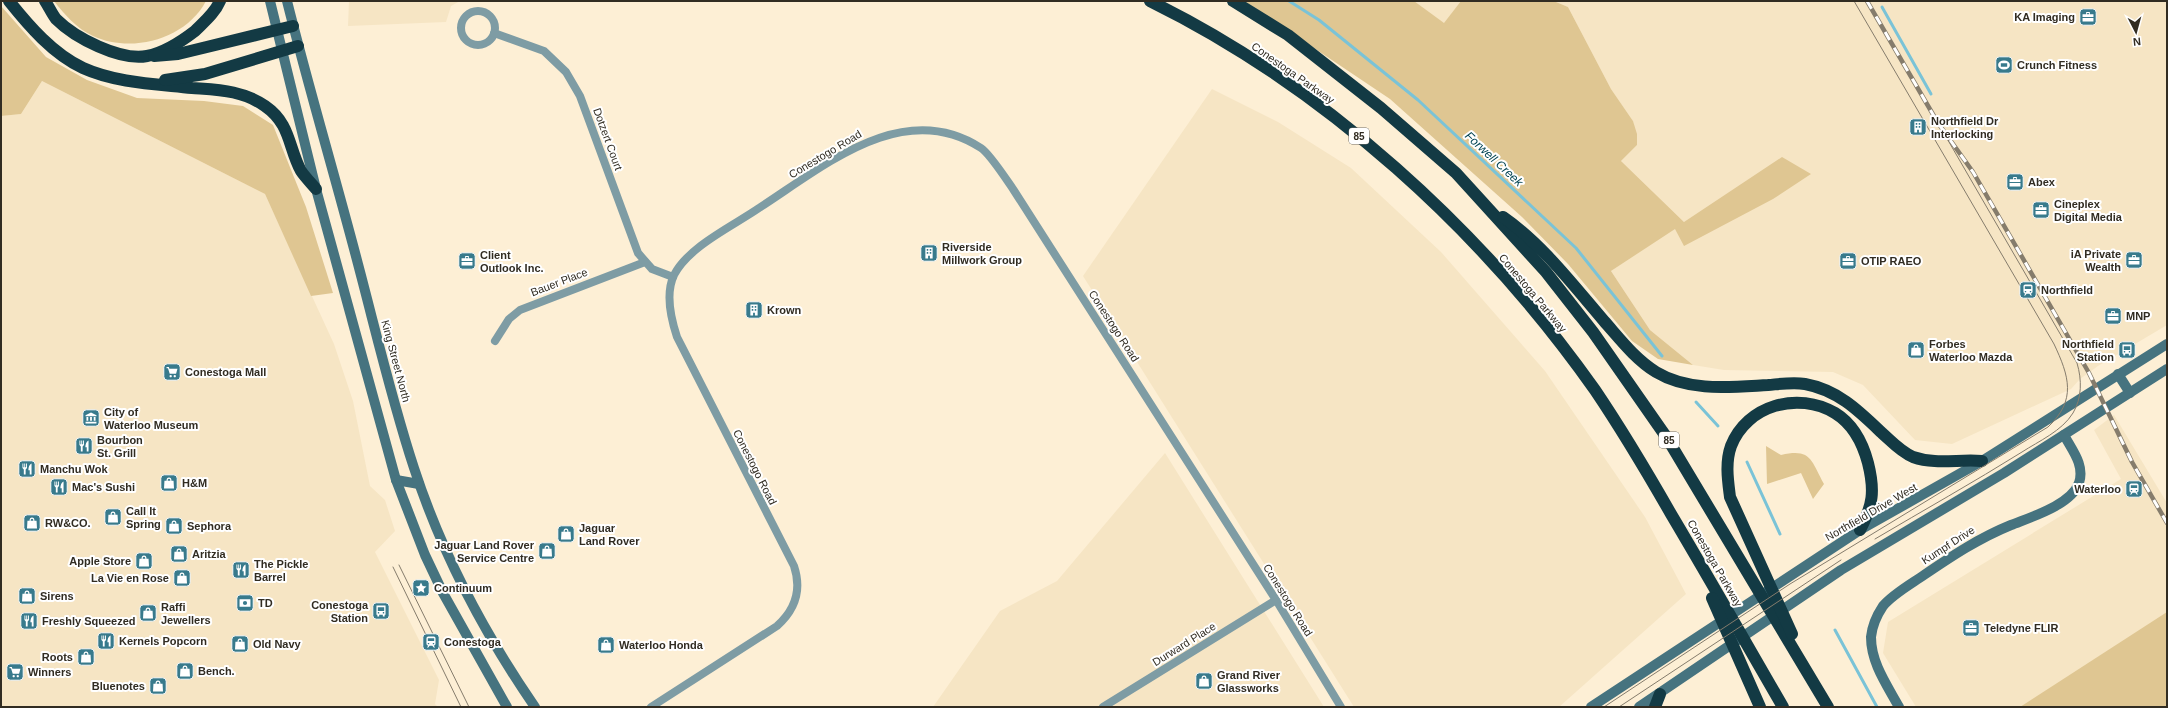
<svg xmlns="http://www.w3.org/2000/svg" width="2168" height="708" viewBox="0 0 2168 708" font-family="Helvetica,sans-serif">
	<rect width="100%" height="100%" fill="#fdefd5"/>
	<g fill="#f6e5c4">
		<polygon points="349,1 460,1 451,6 446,22 348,26"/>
		<polygon points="1414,1 1461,1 1444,24"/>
		<polygon points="1553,1 2167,1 2167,325 2098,366 2080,379 2071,389 1952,444 1915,440 1863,385 1833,372 1724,370 1693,365 1650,330 1611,271 1684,222 1621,161 1637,145 1633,121 1611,89 1568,7"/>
		<polygon points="42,81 265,194 334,344 353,401 370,486 385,500 395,531 375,552 439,680 435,704 438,707 1,707 1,116 21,114"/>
		<polygon points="1212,89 1278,122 1351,168 1441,252 1545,371 1645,517 1686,594 1559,707 1354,707 1083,276"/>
		<polygon points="2114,415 2167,503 2167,707 1916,707 1883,653 1888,622 2121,479 2094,430"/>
		<polygon points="1165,453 1324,707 933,707 1000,611 1057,581"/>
	</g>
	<g fill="#dfc692">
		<path d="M54 1H206C186 39 132 54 93 36 76 28 65 15 54 1Z"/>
		<polygon points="1244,1 1414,1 1444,23 1461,1 1556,2 1568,7 1611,89 1633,121 1637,134 1637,145 1621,161 1684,222 1782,157 1811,174 1773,199 1684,246 1675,229 1611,271 1650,330 1693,365 1658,359 1632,341 1568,264 1522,217 1390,99"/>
		<polygon points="1,6 46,57 87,80 137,98 204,101 243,106 273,125 306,207 333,293 311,296 265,194 42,81 21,114 1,116"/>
		<path d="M1766 446 1781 455C1811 448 1811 460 1824 484L1813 499 1801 473 1767 484Z"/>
		<polygon points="2167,612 2167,707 2020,707"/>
	</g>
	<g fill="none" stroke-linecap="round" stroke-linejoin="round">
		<g stroke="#7ac3d7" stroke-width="3">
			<polyline points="1289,1 1319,20 1418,100 1576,248 1662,356"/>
			<polyline points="1882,7 1931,94"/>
			<polyline points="1696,402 1718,426"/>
			<polyline points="1747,462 1780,534"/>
			<polyline points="1835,630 1877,707"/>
		</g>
		<g stroke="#7e9ca4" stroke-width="8">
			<circle cx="478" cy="28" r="17"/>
			<polyline points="494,33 544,51 566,72 580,96 638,253 652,269 673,277"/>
			<polyline points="495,341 509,319 520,310 645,262"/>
			<path d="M651 707 777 626C795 610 802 590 794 566L677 337C671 319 665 294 674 275 689 246 733 226 759 208 823 167 903 97 981 148 990 154 1006 179 1013 189L1276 600 1341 707"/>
			<polyline points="1103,707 1276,600"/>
		</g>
		<g stroke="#46737f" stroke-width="10">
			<polyline points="270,1 316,189 396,480 425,555 443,593 507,707"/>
			<path d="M287 1C309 89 335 176 358 264 376 332 392 401 414 468 442 554 484 633 535 707"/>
			<polyline points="2118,374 2130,393"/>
			<polyline points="396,480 419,484"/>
			<polyline points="1591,707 1860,530 1982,461 2167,344"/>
			<polyline points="1639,707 1841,570 2004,473 2167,369"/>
			<path d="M1899 707C1887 685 1871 663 1871 637 1872 627 1877 615 1883 606 1893 594 1911 584 1924 575 1952 556 1979 538 2011 525 2031 517 2071 505 2079 483 2085 465 2072 450 2064 435"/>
		</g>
		<g stroke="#133a44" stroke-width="12">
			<path d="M9 1C29 26 53 54 83 68 116 83 156 84 192 88 218 90 242 90 265 106 291 124 288 147 301 171 305 177 311 183 316 189"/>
			<path d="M45 1C49 7 52 14 56 19 75 38 120 61 147 56 163 53 182 41 195 31 204 22 215 13 220 1"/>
			<path d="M1150 1C1325 87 1483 231 1595 390 1622 430 1647 472 1671 514 1709 578 1746 643 1783 707"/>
			<polyline points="1233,1 1288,35 1381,108 1456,173 1546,272 1593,332 1667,438 1828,707"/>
			<polyline points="154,56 178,54 293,26"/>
			<polyline points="165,80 205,74 298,46"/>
			<path d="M1503 217C1542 244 1573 285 1604 321 1620 339 1635 359 1656 372 1689 392 1731 387 1768 385 1780 384 1793 382 1805 384 1838 390 1859 411 1882 433 1892 442 1901 452 1913 457 1936 465 1958 459 1982 461"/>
			<polyline points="1712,598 1760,707"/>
			<path d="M1792 634 1730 497C1728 481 1725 463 1731 446 1747 405 1798 391 1835 413 1853 424 1863 444 1868 463 1875 491 1873 505 1860 530"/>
			<polyline points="1655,707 1660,694"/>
		</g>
		<g stroke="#857c6c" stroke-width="1">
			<path d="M1875 539C1924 510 1974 482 2022 452 2039 441 2062 431 2073 413 2082 398 2082 380 2077 363L1938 123"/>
			<polyline points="399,565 469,707"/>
			<polyline points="393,567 461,707"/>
			<path d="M1604 707 1790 584 2048 427C2077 400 2069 376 2054 344L1854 1"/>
			<polyline points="1619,707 1841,560"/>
		</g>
		<defs>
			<polyline id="rail" points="1867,1 1938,123 1973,172 2089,373 2132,462 2167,523"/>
		</defs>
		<use href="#rail" stroke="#857c6c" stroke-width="4.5"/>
		<use href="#rail" stroke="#fff" stroke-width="3" stroke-dasharray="9" stroke-linecap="butt"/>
	</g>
	<defs>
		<symbol id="office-square" viewBox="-11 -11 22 22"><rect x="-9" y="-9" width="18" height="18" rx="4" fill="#387a8c" stroke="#fff"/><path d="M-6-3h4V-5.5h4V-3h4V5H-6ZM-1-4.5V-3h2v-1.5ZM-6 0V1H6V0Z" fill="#fff"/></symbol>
		<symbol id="stadium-square" viewBox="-11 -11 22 22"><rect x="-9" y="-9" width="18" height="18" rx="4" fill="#387a8c" stroke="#fff"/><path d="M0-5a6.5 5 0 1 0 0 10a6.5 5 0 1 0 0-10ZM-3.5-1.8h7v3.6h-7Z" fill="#fff"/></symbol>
		<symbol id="building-square" viewBox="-11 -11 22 22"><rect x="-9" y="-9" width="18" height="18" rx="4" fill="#387a8c" stroke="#fff"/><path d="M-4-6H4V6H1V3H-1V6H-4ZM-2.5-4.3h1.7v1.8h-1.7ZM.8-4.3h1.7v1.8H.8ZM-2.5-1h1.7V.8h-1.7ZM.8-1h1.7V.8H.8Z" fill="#fff"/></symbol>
		<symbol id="station-square" viewBox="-11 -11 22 22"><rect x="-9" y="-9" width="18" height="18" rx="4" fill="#387a8c" stroke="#fff"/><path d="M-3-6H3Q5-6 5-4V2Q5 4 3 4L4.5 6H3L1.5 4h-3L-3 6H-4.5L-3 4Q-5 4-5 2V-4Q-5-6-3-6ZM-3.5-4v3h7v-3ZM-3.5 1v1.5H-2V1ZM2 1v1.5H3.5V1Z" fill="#fff"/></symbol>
		<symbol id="shop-square" viewBox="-11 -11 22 22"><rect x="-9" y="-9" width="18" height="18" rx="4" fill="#387a8c" stroke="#fff"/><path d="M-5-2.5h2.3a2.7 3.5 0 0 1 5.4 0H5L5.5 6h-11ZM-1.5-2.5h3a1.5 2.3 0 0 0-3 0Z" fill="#fff"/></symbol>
		<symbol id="bus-square" viewBox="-11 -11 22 22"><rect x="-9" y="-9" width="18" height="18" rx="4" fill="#387a8c" stroke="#fff"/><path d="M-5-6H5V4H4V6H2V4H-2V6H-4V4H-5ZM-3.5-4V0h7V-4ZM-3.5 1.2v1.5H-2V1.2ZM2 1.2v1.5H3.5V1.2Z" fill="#fff"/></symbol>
		<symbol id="supermarket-square" viewBox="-11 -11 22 22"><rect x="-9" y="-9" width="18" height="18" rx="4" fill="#387a8c" stroke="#fff"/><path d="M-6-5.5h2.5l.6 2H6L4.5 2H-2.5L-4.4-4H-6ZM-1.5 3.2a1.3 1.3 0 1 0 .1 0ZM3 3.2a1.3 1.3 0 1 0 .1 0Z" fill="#fff"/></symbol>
		<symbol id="museum-square" viewBox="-11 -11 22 22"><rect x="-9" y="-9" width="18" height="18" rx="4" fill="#387a8c" stroke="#fff"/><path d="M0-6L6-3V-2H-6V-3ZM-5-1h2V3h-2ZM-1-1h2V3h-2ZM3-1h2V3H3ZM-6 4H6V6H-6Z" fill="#fff"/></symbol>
		<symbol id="restaurant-square" viewBox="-11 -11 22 22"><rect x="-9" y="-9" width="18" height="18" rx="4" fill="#387a8c" stroke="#fff"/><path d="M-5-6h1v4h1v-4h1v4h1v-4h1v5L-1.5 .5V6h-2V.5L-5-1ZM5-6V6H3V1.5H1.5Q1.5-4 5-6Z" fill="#fff"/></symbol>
		<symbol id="sight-square" viewBox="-11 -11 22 22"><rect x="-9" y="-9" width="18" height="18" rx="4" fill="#387a8c" stroke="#fff"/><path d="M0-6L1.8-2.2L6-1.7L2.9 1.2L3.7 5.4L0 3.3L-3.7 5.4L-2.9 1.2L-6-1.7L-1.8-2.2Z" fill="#fff"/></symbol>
		<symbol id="bank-square" viewBox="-11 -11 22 22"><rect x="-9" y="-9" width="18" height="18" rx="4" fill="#387a8c" stroke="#fff"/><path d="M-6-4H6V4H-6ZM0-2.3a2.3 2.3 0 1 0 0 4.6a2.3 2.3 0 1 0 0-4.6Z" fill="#fff"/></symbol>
	</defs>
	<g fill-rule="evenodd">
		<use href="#office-square" x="2078" y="7" width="20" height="20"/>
		<use href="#stadium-square" x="1994" y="55" width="20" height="20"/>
		<use href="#building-square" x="1908" y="117" width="20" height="20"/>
		<use href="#office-square" x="2005" y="172" width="20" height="20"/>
		<use href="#office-square" x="2031" y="200" width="20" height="20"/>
		<use href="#building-square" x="919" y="243" width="20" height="20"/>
		<use href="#office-square" x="2124" y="250" width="20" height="20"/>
		<use href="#office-square" x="457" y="251" width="20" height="20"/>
		<use href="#office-square" x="1838" y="251" width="20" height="20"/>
		<use href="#station-square" x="2018" y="280" width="20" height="20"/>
		<use href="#building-square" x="744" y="300" width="20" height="20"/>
		<use href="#office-square" x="2103" y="306" width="20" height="20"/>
		<use href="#shop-square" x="1906" y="340" width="20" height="20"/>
		<use href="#bus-square" x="2117" y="340" width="20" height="20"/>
		<use href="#supermarket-square" x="162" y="362" width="20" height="20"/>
		<use href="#museum-square" x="81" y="408" width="20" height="20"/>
		<use href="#restaurant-square" x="74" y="436" width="20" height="20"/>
		<use href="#restaurant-square" x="17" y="459" width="20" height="20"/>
		<use href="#shop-square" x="159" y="473" width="20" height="20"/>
		<use href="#restaurant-square" x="49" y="477" width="20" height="20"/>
		<use href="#station-square" x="2124" y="479" width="20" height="20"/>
		<use href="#shop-square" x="103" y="507" width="20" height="20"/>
		<use href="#shop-square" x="22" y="513" width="20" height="20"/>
		<use href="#shop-square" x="164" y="516" width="20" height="20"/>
		<use href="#shop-square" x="556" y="524" width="20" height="20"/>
		<use href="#shop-square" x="537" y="541" width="20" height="20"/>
		<use href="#shop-square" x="169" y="544" width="20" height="20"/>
		<use href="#shop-square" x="134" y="551" width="20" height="20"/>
		<use href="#restaurant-square" x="231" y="560" width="20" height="20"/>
		<use href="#shop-square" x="172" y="568" width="20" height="20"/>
		<use href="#sight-square" x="411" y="578" width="20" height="20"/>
		<use href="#shop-square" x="17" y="586" width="20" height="20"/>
		<use href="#bank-square" x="235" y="593" width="20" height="20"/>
		<use href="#bus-square" x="371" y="601" width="20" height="20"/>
		<use href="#shop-square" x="138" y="603" width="20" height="20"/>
		<use href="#restaurant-square" x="19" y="611" width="20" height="20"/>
		<use href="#office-square" x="1961" y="618" width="20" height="20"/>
		<use href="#restaurant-square" x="96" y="631" width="20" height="20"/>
		<use href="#station-square" x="421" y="632" width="20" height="20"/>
		<use href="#shop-square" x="230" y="634" width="20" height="20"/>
		<use href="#shop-square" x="596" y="635" width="20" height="20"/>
		<use href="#shop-square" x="76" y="647" width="20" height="20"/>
		<use href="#shop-square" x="175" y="661" width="20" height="20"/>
		<use href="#supermarket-square" x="5" y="662" width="20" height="20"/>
		<use href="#shop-square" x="1194" y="671" width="20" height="20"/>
		<use href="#shop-square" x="148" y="676" width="20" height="20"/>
	</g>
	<g text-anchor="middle" stroke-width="4" stroke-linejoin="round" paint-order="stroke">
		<g fill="#fff" stroke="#6f6b64" stroke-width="1">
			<rect x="1349" y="128" width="20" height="16" rx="3"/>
			<rect x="1659" y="432" width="20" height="16" rx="3"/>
		</g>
		<g font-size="10" font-weight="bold" fill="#312c22">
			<text x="1359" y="140">85</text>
			<text x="1669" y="444">85</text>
		</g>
		<g font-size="11" font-weight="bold" fill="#312c22" stroke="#fff" text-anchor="start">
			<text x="2075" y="21" text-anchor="end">KA Imaging</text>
			<text x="2017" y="69">Crunch Fitness</text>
			<text x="1931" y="125">Northfield Dr<tspan x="1931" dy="13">Interlocking</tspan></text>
			<text x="2028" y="186">Abex</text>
			<text x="2054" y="208">Cineplex<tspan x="2054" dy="13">Digital Media</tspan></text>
			<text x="942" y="251">Riverside<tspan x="942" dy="13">Millwork Group</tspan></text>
			<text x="2121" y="258" text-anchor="end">iA Private<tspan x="2121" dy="13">Wealth</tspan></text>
			<text x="480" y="259">Client<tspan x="480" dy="13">Outlook Inc.</tspan></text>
			<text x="1861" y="265">OTIP RAEO</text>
			<text x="2041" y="294">Northfield</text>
			<text x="767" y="314">Krown</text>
			<text x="2126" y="320">MNP</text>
			<text x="1929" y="348">Forbes<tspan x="1929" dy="13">Waterloo Mazda</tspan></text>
			<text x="2114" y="348" text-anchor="end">Northfield<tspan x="2114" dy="13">Station</tspan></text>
			<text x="185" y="376">Conestoga Mall</text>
			<text x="104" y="416">City of<tspan x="104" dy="13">Waterloo Museum</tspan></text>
			<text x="97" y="444">Bourbon<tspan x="97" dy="13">St. Grill</tspan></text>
			<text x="40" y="473">Manchu Wok</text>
			<text x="182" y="487">H&amp;M</text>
			<text x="72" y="491">Mac's Sushi</text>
			<text x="2121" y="493" text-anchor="end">Waterloo</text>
			<text x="126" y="515">Call It<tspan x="126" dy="13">Spring</tspan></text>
			<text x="45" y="527">RW&amp;CO.</text>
			<text x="187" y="530">Sephora</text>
			<text x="579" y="532">Jaguar<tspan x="579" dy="13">Land Rover</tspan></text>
			<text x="534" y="549" text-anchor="end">Jaguar Land Rover<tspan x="534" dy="13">Service Centre</tspan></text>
			<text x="192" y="558">Aritzia</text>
			<text x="131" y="565" text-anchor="end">Apple Store</text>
			<text x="254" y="568">The Pickle<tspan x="254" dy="13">Barrel</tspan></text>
			<text x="169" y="582" text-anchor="end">La Vie en Rose</text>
			<text x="434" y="592">Continuum</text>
			<text x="40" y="600">Sirens</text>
			<text x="258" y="607">TD</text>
			<text x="368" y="609" text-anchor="end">Conestoga<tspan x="368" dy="13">Station</tspan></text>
			<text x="161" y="611">Raffi<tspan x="161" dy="13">Jewellers</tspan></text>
			<text x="42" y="625">Freshly Squeezed</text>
			<text x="1984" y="632">Teledyne FLIR</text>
			<text x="119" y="645">Kernels Popcorn</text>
			<text x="444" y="646">Conestoga</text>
			<text x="253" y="648">Old Navy</text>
			<text x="619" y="649">Waterloo Honda</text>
			<text x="73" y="661" text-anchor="end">Roots</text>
			<text x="198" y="675">Bench.</text>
			<text x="28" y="676">Winners</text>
			<text x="1217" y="679">Grand River<tspan x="1217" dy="13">Glassworks</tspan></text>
			<text x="145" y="690" text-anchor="end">Bluenotes</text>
		</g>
		<g font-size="11" fill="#312c22" stroke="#fff">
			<text transform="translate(1293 73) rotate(35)" y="4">Conestoga Parkway</text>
			<text transform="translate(608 139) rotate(70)" y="4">Dotzert Court</text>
			<text transform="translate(825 154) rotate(-31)" y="4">Conestogo Road</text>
			<text transform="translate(559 282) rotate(-21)" y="4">Bauer Place</text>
			<text transform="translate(1533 293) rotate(50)" y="4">Conestoga Parkway</text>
			<text transform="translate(1114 326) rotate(57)" y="4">Conestogo Road</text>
			<text transform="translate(396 361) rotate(75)" y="4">King Street North</text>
			<text transform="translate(755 467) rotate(63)" y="4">Conestogo Road</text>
			<text transform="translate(1871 512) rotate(-30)" y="4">Northfield Drive West</text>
			<text transform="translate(1948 545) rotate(-33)" y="4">Kumpf Drive</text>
			<text transform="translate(1715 563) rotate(60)" y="4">Conestoga Parkway</text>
			<text transform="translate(1288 600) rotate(58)" y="4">Conestogo Road</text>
			<text transform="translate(1184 644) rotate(-32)" y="4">Durward Place</text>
		</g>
		<g font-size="12" font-style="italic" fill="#004352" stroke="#fff">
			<text transform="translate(1494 159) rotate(43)" y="4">Forwell Creek</text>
		</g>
	</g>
	<rect width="2168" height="708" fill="none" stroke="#312c22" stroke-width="4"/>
	<g transform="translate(2136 32) rotate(174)" stroke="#ffffff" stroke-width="3" paint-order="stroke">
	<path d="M0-3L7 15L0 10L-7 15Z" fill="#312c22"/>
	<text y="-6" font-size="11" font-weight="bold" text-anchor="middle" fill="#312c22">N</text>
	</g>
</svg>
